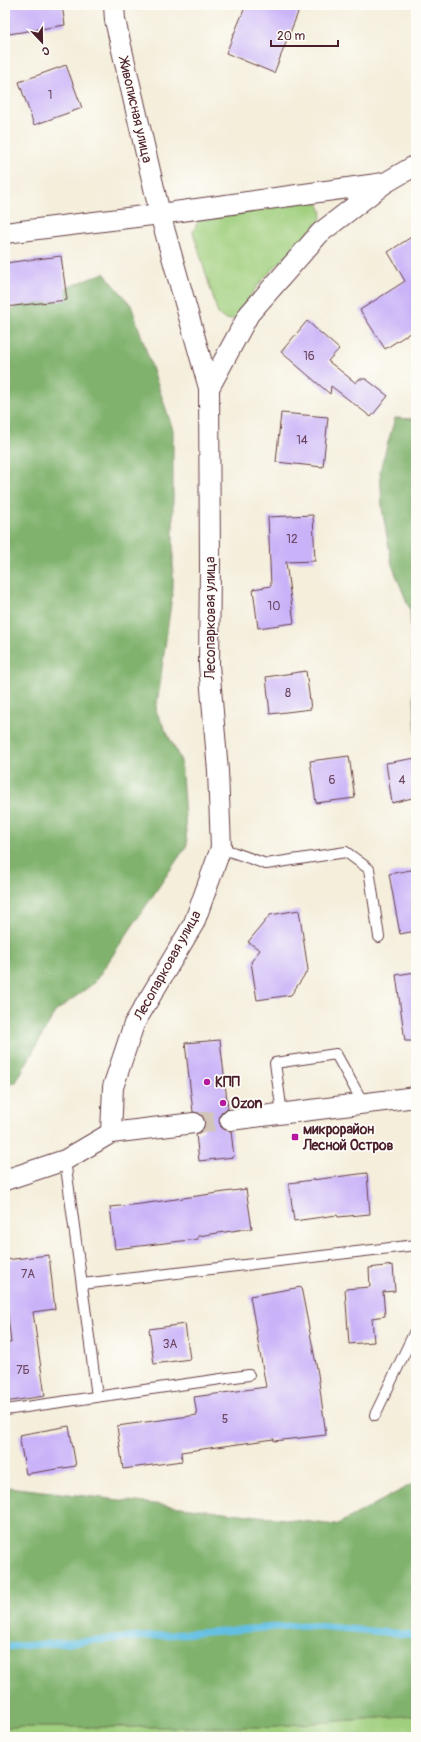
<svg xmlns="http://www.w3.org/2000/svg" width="421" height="1742" viewBox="0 0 421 1742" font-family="Pangolin,sans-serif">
	<rect width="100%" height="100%" fill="#fdfcf7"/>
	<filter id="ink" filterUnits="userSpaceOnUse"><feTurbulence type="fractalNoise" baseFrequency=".025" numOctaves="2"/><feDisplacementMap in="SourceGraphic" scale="8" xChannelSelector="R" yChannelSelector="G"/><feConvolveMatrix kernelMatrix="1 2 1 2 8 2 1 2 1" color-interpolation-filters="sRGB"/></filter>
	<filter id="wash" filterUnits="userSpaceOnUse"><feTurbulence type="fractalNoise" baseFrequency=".012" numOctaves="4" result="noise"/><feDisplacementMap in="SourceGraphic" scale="16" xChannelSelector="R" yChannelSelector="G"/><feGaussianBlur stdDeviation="0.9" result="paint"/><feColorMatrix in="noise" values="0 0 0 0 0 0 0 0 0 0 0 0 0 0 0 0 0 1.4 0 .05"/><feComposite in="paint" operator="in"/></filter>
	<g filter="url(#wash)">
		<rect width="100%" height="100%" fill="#f4eedb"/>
		<g fill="#a0cf7e" stroke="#757754">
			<path d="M314 201 319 204 322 213 320 221C301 245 276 263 256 288 250 295 241 317 232 319 227 321 222 318 218 314L193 232 196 225 201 218Z"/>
			<polygon points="416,1715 416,1737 5,1737 5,1727 262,1727"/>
		</g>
		<g fill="#80b26d" stroke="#65684c">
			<polygon points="104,273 131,305 173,430 173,589 156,711 181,761 187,845 94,983 55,1012 16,1082 5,1086 5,312"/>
			<polygon points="395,418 416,419 416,738 410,610 392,565 382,508 380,470"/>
			<polygon points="416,1482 416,1715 262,1727 5,1727 5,1489 8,1487 336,1525"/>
		</g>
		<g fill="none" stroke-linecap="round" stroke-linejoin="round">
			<polyline stroke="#64bfe2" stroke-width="7" points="5,1647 305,1625 416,1635"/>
		</g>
		<g id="blocks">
			<g fill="#c9b2f8">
				<polygon points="5,5 62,5 65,25 9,34"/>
				<polygon points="246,5 301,5 274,73 226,53"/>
				<polygon points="66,65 82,108 34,125 19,82"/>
				<polygon points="416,234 416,329 385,349 360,310 405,281 388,252"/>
				<polygon points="61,256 67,300 5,307 5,263"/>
				<polygon points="307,321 339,349 328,361 356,383 359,379 366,379 388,396 371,417 331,386 330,394 281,352"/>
				<polygon points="281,413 328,417 323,467 276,462"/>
				<polygon points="313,515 315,561 286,562 294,623 258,628 253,589 271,586 268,517"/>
				<polygon points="306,671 311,709 270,714 266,677"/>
				<polygon points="349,756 355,798 316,803 310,761"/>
				<polygon points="416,758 416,797 392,803 386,763"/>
				<polygon points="416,869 416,931 400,934 389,874"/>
				<polygon points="299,910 308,970 291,995 257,1000 251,962 260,950 248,942 270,915"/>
				<polygon points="416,972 416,1041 405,1041 396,975"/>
				<polygon points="220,1040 228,1109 223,1111 220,1115 219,1121 221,1127 225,1130 231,1131 234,1157 199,1161 196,1134 201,1132 204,1128 205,1122 203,1116 199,1113 193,1112 185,1043"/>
				<polygon points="367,1173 370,1214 338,1217 337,1215 294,1221 289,1183"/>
				<polygon points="246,1189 252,1228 198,1236 198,1239 115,1249 110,1207 141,1204"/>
				<polygon points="49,1255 55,1309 33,1312 45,1396 5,1402 5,1343 11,1343 5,1288 5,1260"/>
				<polygon points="393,1265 395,1291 383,1292 385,1316 372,1318 374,1342 349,1344 345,1289 370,1287 369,1268"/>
				<polygon points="301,1287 318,1374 326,1435 274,1441 274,1439 181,1452 182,1461 123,1469 117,1426 197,1415 194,1397 266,1387 250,1296"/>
				<polygon points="185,1324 190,1359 154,1364 149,1329"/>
				<polygon points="69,1426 76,1466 26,1474 19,1435"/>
			</g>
		</g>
	</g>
	<g filter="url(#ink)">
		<use href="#blocks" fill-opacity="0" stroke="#643e45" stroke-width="1"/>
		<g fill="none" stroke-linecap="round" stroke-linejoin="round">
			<polyline stroke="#d2c5b8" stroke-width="20" stroke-dasharray="20 10" stroke-linecap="butt" points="194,1123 230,1120"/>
			<defs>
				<g id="service">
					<polyline points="221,848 266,864 346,852 369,869 379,937"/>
					<polyline points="282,1113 275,1063 336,1054 363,1103"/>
					<polyline points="65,1160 97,1396"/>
					<polyline points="82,1284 416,1245"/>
					<polyline points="5,1410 249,1375"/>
					<polyline points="375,1415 416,1329"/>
				</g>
				<g id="minor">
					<polyline points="114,5 115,20 160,214 209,388"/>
					<polyline points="5,233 160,214 384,183"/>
					<polyline points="230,1120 416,1097"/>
					<polyline points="111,1133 113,1087 134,1024 194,923 221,848 218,771 209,665 210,566 209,388 249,314 320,233 385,183 416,165"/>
					<polyline points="5,1180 65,1160 111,1133 194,1123"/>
				</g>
			</defs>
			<use href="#service" stroke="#643e45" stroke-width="12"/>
			<use href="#minor" stroke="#643e45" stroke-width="22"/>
			<use href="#service" stroke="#fff" stroke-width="10"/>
			<use href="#minor" stroke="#fff" stroke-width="20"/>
		</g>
	</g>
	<g fill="#b5179e" stroke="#fdfcf7" stroke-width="1.5">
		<circle cx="207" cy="1082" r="4"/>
		<circle cx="223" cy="1103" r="4"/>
		<rect x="291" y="1133" width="8" height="8" rx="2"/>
	</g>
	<g text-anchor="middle" stroke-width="3.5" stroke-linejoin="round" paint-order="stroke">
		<g font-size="12" fill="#6a445e">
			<text x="50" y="99">1</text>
			<text x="309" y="360">16</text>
			<text x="302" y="444">14</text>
			<text x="292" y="543">12</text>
			<text x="274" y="610">10</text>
			<text x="288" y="697">8</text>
			<text x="332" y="784">6</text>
			<text x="402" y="784">4</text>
			<text x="28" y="1278">7А</text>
			<text x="170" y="1348">3А</text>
			<text x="23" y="1374">7Б</text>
			<text x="225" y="1423">5</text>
		</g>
		<g font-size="14" fill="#4a1f2b" stroke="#fdfcf7">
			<text transform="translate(136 110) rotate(77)" y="5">Живописная улица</text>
			<text transform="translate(210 618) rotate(-90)" y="5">Лесопарковая улица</text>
			<text transform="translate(167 965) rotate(-61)" y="5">Лесопарковая улица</text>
		</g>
		<g font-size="14" font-weight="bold" fill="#4a1f2b" stroke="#fdfcf7" text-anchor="start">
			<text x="215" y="1087">КПП</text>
			<text x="231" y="1108">Ozon</text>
			<text x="303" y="1134">микрорайон<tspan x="303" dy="16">Лесной Остров</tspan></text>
		</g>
	</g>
	<rect width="421" height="1742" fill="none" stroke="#fdfcf7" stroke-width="20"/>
	<g transform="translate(42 42) rotate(158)" stroke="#fdfcf7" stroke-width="3" paint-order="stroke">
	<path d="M0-3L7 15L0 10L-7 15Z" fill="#4a1f2b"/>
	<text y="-6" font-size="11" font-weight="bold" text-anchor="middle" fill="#4a1f2b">С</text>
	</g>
	<path d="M271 40v6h67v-6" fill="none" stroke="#4a1f2b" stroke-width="2"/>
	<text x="277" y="40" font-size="12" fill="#4a1f2b" stroke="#fdfcf7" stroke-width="3" paint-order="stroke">20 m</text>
</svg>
